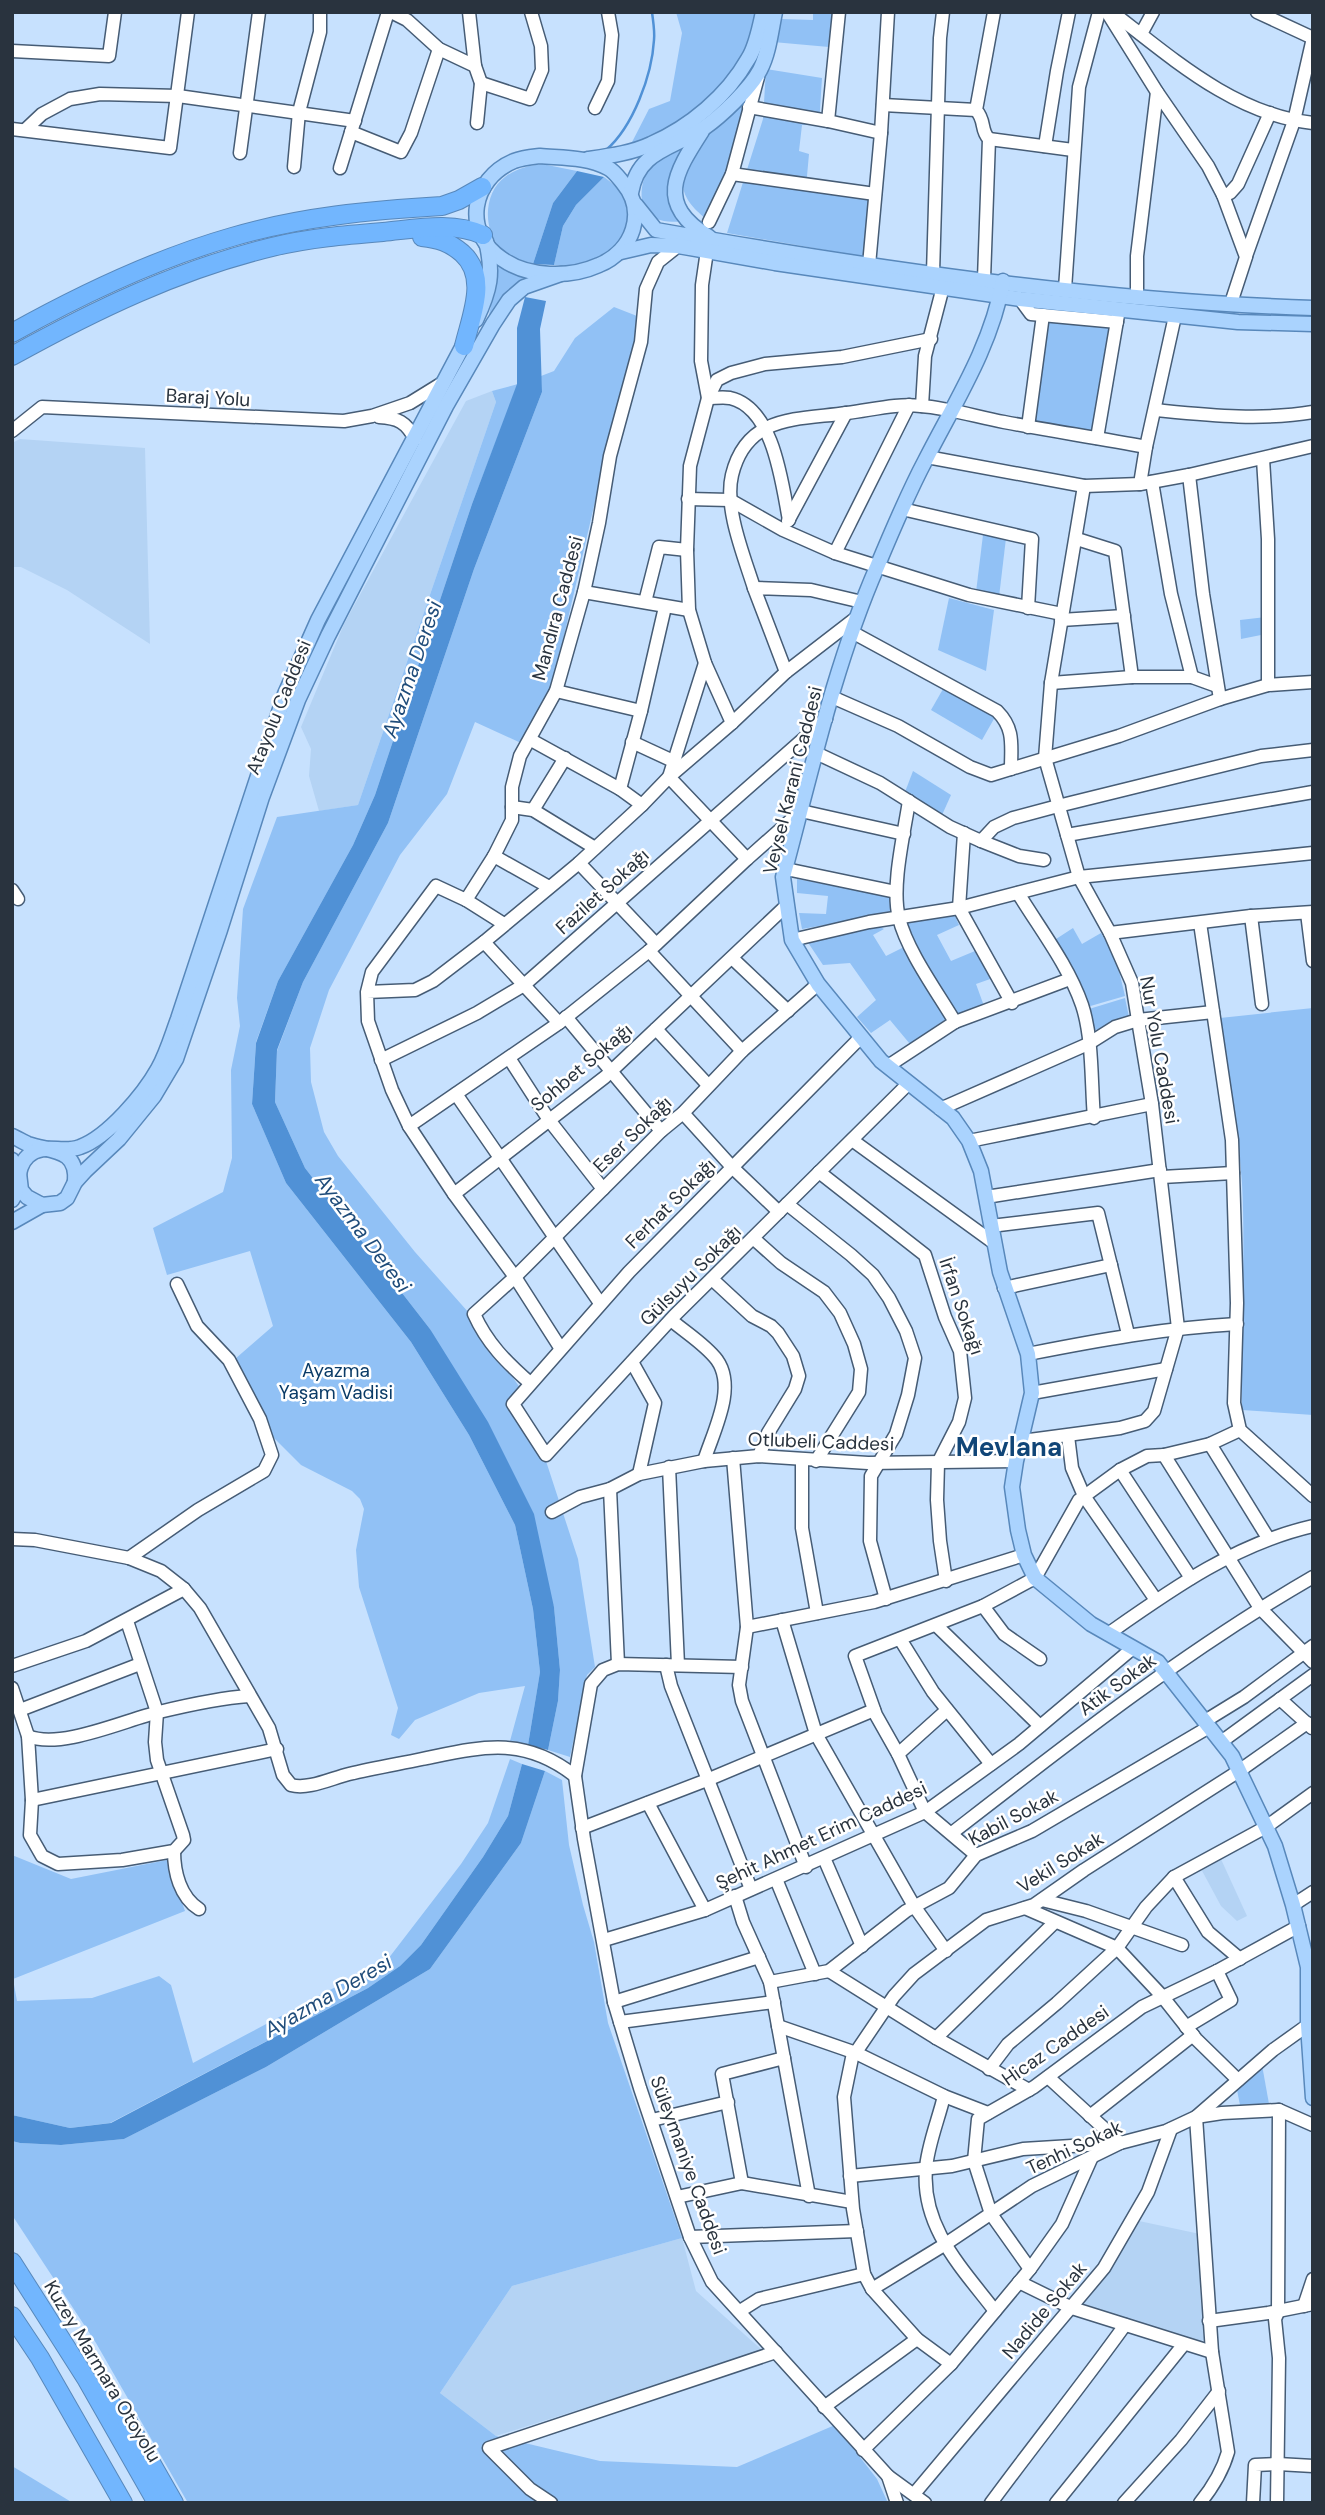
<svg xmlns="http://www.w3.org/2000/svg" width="1325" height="2515" viewBox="0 0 1325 2515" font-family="'DM Sans',sans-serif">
	<rect width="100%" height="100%" fill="#c7e1fe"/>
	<g fill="#b4d3f4">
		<polygon points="492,391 496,402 358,805 319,811 309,776 311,749 301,727 344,624 466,401"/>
		<polygon points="20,439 145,448 150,644 67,590 21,567 12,567 12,443"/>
		<polygon points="1220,1857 1247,1916 1237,1921 1221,1906 1200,1867"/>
		<polygon points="1139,2221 1200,2234 1200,2289 1205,2339 1199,2342 1081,2305 1104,2275"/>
		<polygon points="682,2238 696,2291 763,2351 496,2436 440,2393 512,2286"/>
	</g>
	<g fill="#91c1f5">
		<path d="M676 12H757C748 60 718 99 679 126 664 135 645 141 629 148L649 109 670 101 682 33Z"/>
		<polygon points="813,12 832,12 829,47 773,42 781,19 813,20"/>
		<polygon points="766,69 822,78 819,125 802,125 799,151 809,154 806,187 870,196 866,257 727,233 763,119"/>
		<path d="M748 95 726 171 705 218C694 209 682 197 683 182 684 152 728 116 748 95Z"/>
		<path d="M683 147C666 181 679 191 693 222 683 221 670 223 660 220 632 212 640 173 657 159 664 153 675 150 683 147Z"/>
		<path d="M542 164 577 171 553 203 533 264C523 261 511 258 503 251 482 232 483 193 505 177 517 168 528 166 542 164Z"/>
		<path d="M604 177C663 218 609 271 554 265L563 226 576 205Z"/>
		<polygon points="499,265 526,276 513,286 488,320"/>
		<polygon points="614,307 637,316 635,350 600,480 552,688 521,743 475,722 447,794 400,855 329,990 310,1048 311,1082 324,1132 338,1156 415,1252 469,1313 520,1388 509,1403 545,1458 578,1559 595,1667 587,1675 570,1757 548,1750 558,1701 560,1670 554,1607 430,1329 305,1168 275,1102 277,1051 303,982 388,823 474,569 542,392 541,376 554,371 575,338"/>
		<polygon points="1051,313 1112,318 1092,433 1031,422"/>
		<polygon points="518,384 472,504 375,795 353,845 278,981 256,1042 252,1104 286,1183 411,1342 469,1435 515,1525 533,1609 540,1672 528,1745 510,1741 525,1686 479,1693 415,1720 399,1739 391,1735 398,1708 359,1587 356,1550 364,1509 360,1499 352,1491 301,1465 273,1437 260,1419 235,1359 273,1326 250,1251 167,1275 153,1228 223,1192 232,1158 231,1070 240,1026 237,998 243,909 277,817 358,805 496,402 492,391"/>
		<polygon points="983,535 1006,538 999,597 976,592"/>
		<polygon points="949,598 994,610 986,671 938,650"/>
		<polygon points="1266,617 1266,634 1241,639 1240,620"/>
		<polygon points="943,689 995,717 982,740 931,710"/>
		<polygon points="913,771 951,795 942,815 905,792"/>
		<polygon points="797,879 891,897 892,913 802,929 799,913 826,914 828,896 797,893"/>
		<polygon points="954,914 959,925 937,935 951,961 975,951 993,978 976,984 984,1006 957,1016 904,923"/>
		<polygon points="874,924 884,929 873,935 886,956 904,947 946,1019 910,1044 890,1020 871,1033 857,1017 876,1000 850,963 823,965 807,941"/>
		<polygon points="1073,928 1082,944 1101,933 1116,958 1125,996 1087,1007 1053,941"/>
		<polygon points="1125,998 1129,1017 1093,1031 1089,1009"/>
		<path d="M1313 1008V1415L1242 1410C1240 1334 1246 1259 1242 1183 1238 1128 1228 1073 1220 1018Z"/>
		<polygon points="510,1759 522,1764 508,1816 483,1857 421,1945 400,1966 368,1988 110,2123 70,2128 12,2115 12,1855 71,1879 167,1860 185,1911 13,1979 17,2001 92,1998 159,1976 171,1985 193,2063 388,1959 461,1864 488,1823"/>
		<polygon points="545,1771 562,1780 569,1845 583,1905 594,1942 608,2023 682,2238 512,2286 440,2393 496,2436 600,2461 737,2467 835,2425 877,2479 888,2503 188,2503 96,2343 12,2215 12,2141 20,2143 61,2145 124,2139 266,2067 430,1969 521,1843"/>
		<polygon points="1262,2065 1269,2104 1240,2105 1237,2090"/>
		<polygon points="12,2466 73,2503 12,2503"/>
	</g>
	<g fill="#5091d6">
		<polygon points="577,171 604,177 576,205 563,226 554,265 533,264 553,203"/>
		<polygon points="525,297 546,301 540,329 542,392 474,569 388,823 303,982 277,1050 275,1102 305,1168 430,1329 488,1422 534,1514 554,1607 560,1670 558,1701 548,1750 528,1745 540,1672 533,1609 515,1525 469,1435 411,1342 286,1183 252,1104 256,1043 278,981 353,845 375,795 472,504 517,384 517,328"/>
		<polygon points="522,1764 545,1771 521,1843 430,1969 266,2067 124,2139 61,2145 20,2143 12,2141 12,2115 70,2128 111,2123 368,1988 400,1966 421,1945 483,1857 508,1816"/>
	</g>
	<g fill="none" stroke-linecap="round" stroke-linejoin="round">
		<path stroke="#5091d6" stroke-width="2.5" d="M606 150C633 127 652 75 654 40 655 31 653 21 652 12"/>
		<defs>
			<g id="minor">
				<polyline points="391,12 407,20 439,49 475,66 481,83 477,123"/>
				<polyline points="469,12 475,66"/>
				<polyline points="839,12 828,121 881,133"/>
				<polyline points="1107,12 1157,92 1208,166 1223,195 1246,257 1231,303"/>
				<path d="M1112 12C1172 58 1235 115 1313 123"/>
				<polyline points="1257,12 1313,38"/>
				<polyline points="1141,34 1153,12"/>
				<polyline points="12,51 109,56 115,12"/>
				<polyline points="481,83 530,99 542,70 541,46 531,12"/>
				<polyline points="883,105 976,110"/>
				<polyline points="749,107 828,121"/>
				<polyline points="595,108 608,81 612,35 608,12"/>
				<polyline points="12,129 170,148 188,12"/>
				<polyline points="25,130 42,114 70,99 100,94 178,96 355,121"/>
				<polyline points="351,132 401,152 411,133 439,49"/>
				<polyline points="989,139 1073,150"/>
				<polyline points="1045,146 1057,71 1069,12"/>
				<polyline points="240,153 259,12"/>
				<polyline points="294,167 299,112 320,32 320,12"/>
				<polyline points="340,168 388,12"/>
				<polyline points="732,174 875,194"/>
				<polyline points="1223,195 1230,193 1238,184 1270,113"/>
				<polyline points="709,222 732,174 758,77"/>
				<path d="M707 251 702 285 701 361 708 398C715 398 724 397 730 398 774 408 782 484 789 520"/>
				<polyline points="1246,256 1294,121 1313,38"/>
				<polyline points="869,265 881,133 888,12"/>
				<polyline points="933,273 940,38 943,12"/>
				<path d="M984 279 989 139C980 130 986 121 976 110L994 12"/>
				<polyline points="1065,289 1079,87 1099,12"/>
				<polyline points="1137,296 1137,256 1157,92"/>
				<polyline points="1020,299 1031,314 1117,322"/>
				<polyline points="922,406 925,356 943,287"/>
				<path d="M1155 410C1207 415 1260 421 1313 412"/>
				<path d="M379 417C398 418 406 422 415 439"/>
				<polyline points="1028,427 1043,315"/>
				<polyline points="12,431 42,407 344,421 372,416 410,403 444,382"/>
				<polyline points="1097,438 1119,309"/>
				<polyline points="927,457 1084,486 1140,484 1189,475 1313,446"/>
				<polyline points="1263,459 1268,539 1268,685"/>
				<polyline points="1189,475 1203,594 1220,699"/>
				<polyline points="1152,482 1171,594 1192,677"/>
				<polyline points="1140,484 1146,447 1175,316"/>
				<polyline points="688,499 730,500 783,530 835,553 969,595 1062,614"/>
				<polyline points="902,509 1032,539 1028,608"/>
				<polyline points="788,521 846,413"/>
				<polyline points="1077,539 1115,551 1132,677"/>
				<polyline points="835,553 909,405"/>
				<path d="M754 588C744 556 724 508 732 475 747 414 798 420 847 413 872 410 896 403 921 406 949 408 977 417 1004 422 1051 431 1099 438 1146 447"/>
				<polyline points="584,592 689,610"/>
				<polyline points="645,602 659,547 687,550"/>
				<polyline points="1061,620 1124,616"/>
				<path d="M850 631 997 711C1015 729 1011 745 1011 769"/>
				<polyline points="705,663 669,777 747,859"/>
				<polyline points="786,672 754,588 811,590 862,602"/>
				<polyline points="1051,683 1132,677 1192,677 1217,686"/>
				<polyline points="556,691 641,711"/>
				<polyline points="832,697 898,726 970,767 991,775 1119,736 1220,699 1268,685 1313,682"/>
				<polyline points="732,723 705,663 689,610 687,550 690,466 708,398 717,380 731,373 765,364 842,357 931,339"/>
				<polyline points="531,740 620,789 642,805"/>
				<polyline points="632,742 673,761"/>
				<polyline points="816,753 880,783 950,827 981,841 994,827 1013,818 1058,806 1261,756 1313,750"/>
				<polyline points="620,789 641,711 665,607"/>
				<path d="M909 801C904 834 891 887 899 918 907 951 938 993 955 1022"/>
				<polyline points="512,807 533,810 595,848"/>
				<polyline points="533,810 565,758"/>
				<polyline points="964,833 959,908 1012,1003"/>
				<polyline points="1067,835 1313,792"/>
				<polyline points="981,841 1019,856 1044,860"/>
				<polyline points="494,856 549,887"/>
				<polyline points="579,863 656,944"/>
				<polyline points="786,869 896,892"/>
				<polyline points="12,890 18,899"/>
				<path d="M1018 893C1040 929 1068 965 1082 1005 1093 1038 1091 1083 1094 1118"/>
				<polyline points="466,900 504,924"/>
				<polyline points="1307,913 1313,961"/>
				<polyline points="1251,916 1262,1004"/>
				<polyline points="1200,923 1232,1140 1237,1303 1234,1403 1240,1430 1313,1496"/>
				<polyline points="1110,933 1251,916 1313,912"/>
				<polyline points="792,940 869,922 959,908 1079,877 1313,853"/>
				<polyline points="484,942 579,863 642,805 669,777 732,723 786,672 856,618"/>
				<polyline points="649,951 742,1051"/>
				<polyline points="732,958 788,1011"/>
				<polyline points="367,992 415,990 433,981 484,942 559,1023 409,1126 392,1090 368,1021 367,992 372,972 436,886 466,900 494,856 512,820 512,787 520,756 556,691 584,592 599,523 610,456 641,342 646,289 658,262 678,246"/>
				<polyline points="566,1017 661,1131"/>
				<polyline points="559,1023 649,951 747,859 801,811 904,834"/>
				<polyline points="656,1029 708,1085"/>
				<polyline points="861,1037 629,1272 513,1404 546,1455 674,1316 909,1083"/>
				<polyline points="509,1058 549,1120 603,1189"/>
				<polyline points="381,1060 477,1013 524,985 826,719"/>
				<polyline points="888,1066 955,1022 1070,979"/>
				<polyline points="456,1094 600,1303"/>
				<polyline points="940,1109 1088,1044 1115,1027 1138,1020 1213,1012"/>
				<polyline points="683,1113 732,1167 779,1212"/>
				<polyline points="409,1126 454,1194 605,1077 786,906"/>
				<polyline points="852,1140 994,1243"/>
				<polyline points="969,1141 1152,1104"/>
				<polyline points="819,1172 925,1255 945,1317 960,1351 965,1398 959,1422 938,1463 937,1500 940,1541 946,1581"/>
				<polyline points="1162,1177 1233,1173"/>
				<polyline points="454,1194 515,1277 561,1349"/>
				<polyline points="986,1197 1160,1170"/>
				<polyline points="787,1204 851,1255 873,1275 889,1298 906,1331 915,1358 908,1395 896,1434 871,1476 870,1541 886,1599"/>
				<polyline points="991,1226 1098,1213 1128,1334"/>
				<polyline points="753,1238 781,1263 824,1292 840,1313 854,1344 861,1369 859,1392 816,1461"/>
				<polyline points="712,1279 752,1316 771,1326 778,1333 793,1356 799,1376 795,1389 768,1433 759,1456"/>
				<polyline points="1004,1288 1111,1265"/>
				<path d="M671 1320C685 1332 706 1345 717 1360 737 1388 713 1432 704 1461"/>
				<path d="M1028 1354C1099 1340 1165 1328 1237 1324"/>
				<polyline points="632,1362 655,1403 639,1474"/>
				<path d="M530 1383C506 1362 487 1343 474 1314L515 1277 661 1131 683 1113 742 1051 818 984"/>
				<polyline points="1032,1393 1166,1369"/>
				<polyline points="1068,1436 1072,1468 1084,1496 1156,1600"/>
				<polyline points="1022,1441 1120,1428 1145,1421 1154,1411 1178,1328 1152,1104 1138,1020 1132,983 1110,933 1079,877 1045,758 1051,683 1084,486"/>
				<polyline points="1210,1444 1268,1538"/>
				<polyline points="1164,1455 1260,1608 1313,1662"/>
				<polyline points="733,1458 747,1627 739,1685 742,1701 806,1867"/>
				<polyline points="802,1460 802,1528 817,1613"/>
				<polyline points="669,1467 678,1665"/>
				<polyline points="1120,1470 1191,1578"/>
				<polyline points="610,1489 618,1664"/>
				<polyline points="552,1512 580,1497 610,1489 639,1474 704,1461 759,1456 868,1463 1016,1461"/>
				<path d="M12 1539 35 1540 129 1558 161 1571 184 1589 200 1608 269 1728 283 1775 291 1785C308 1790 332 1778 349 1774 373 1768 398 1764 422 1759 481 1747 523 1735 575 1776"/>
				<polyline points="129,1558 198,1510 264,1471 272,1455 260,1419 229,1360 197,1326 177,1284"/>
				<polyline points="983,1606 1004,1634 1040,1659"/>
				<polyline points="782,1620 816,1734 914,1906 946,1951"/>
				<polyline points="936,1625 1040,1726"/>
				<polyline points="747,1627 874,1602 1024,1555"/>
				<path d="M1108 1634C1172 1589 1235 1544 1313 1526"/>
				<polyline points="900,1639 933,1692 991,1764"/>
				<polyline points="666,1665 671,1686 751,1889"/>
				<polyline points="12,1666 86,1641 184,1589"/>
				<polyline points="742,1667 618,1664 603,1670 591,1684 575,1776 584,1839 614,2002 640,2088 690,2237 712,2282 888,2476 897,2503"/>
				<polyline points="12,1688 28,1736 32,1800 30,1835 42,1856 58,1864 122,1860 174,1851 184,1840 183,1835 157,1760 155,1742 157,1712 127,1621"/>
				<polyline points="1280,1699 1312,1728"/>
				<polyline points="20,1710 140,1664"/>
				<polyline points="1205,1721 1244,1697 1313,1646"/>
				<path d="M28 1736C60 1750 125 1720 159 1712 188 1705 219 1698 249 1696"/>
				<polyline points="1221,1742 1313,1675"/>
				<polyline points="898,1754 947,1710"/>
				<polyline points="32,1800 277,1749"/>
				<polyline points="648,1803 705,1910"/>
				<polyline points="582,1828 707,1780 874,1710"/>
				<path d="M952 1833C1068 1743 1185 1651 1313 1577"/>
				<path d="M174 1851C174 1872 180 1897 199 1909"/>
				<polyline points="976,1855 925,1812 898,1754 876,1715 855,1656 983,1606 1035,1578 1079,1500 1120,1470 1147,1456 1164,1455 1210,1444 1240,1430"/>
				<polyline points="824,1858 862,1946"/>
				<polyline points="1174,1877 1208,1932 1240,1959"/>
				<polyline points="776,1879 815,1974"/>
				<polyline points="735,1896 743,1922 770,1982 809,2196"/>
				<polyline points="1042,1900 1086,1911 1182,1945"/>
				<polyline points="1293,1905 1313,1892"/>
				<polyline points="1025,1908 1117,1948 1162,1996 1196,2039 1238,2080"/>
				<polyline points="604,1940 705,1910 925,1812 1019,1744 1133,1648"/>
				<polyline points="829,1971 936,2038 1029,2090"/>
				<polyline points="770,1982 829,1971 906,1911 949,1888 976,1855 1032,1831 1209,1727"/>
				<polyline points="614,2002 759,1957"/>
				<polyline points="620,2022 774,2002"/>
				<polyline points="778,2026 856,2053 944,2096 988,2113"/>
				<polyline points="1186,2027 1231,2000 1217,1971"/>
				<polyline points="936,2038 1055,1922"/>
				<polyline points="989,2069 1008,2044 1057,2003 1117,1948 1146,1907 1174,1877 1266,1827 1313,1793"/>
				<path d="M944 2096C939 2118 927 2147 926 2169 921 2227 962 2268 995 2311"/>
				<polyline points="1090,2116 1193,2035"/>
				<polyline points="652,2120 728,2102"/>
				<polyline points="850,2176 952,2166 1023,2149 1120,2143 1048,2077"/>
				<polyline points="742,2183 722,2074 784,2058"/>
				<polyline points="677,2197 742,2183 852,2202"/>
				<polyline points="690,2237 857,2231"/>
				<polyline points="1030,2269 991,2214 974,2161 978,2119 1034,2087 1142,2007 1217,1971 1299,1926"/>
				<polyline points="1019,2282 1072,2308 1212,2352"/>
				<polyline points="872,2289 944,2245 1032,2186 1120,2143 1166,2131 1196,2117 1222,2113 1279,2110 1313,2125"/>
				<polyline points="1304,2306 1313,2279"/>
				<polyline points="740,2311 759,2299 864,2274"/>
				<polyline points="1209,2321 1268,2313 1313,2304"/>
				<polyline points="951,2364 917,2339 872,2289 864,2274 853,2209 844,2097 852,2058 894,1996 914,1974 986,1920 1034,1905 1084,1870 1239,1771 1307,1723"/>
				<polyline points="824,2407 917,2339"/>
				<polyline points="863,2450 951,2364 1030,2269 1062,2224 1091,2159"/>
				<polyline points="888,2476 925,2503"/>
				<polyline points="914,2494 1104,2268 1148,2192 1171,2129"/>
				<polyline points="551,2503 530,2489 489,2448 776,2352"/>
				<path d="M991 2503C1035 2443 1082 2385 1125 2325"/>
				<polyline points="1056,2503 1184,2344"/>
				<polyline points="1124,2503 1181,2440 1219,2391"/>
				<path d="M1200 2503C1212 2488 1223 2470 1228 2452L1212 2352 1196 2117 1273 2050 1308 2025"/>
				<polyline points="1253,2503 1255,2465 1278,2464 1313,2466"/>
				<polyline points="1277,2503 1279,2358 1275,2319 1278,2312 1279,2110"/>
			</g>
			<g id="major">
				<path d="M702 131C675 173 655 204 709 237"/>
				<path d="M540 156C563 158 587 157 608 168 614 171 618 177 623 183 647 212 633 251 599 265 570 278 529 278 502 259 462 232 471 179 514 161 522 158 532 157 540 156Z"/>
				<path d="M588 159C609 156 632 153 651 144 690 127 727 96 748 59 756 47 760 26 763 12"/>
				<path d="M631 193C638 150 673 149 704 128 721 116 750 89 760 70 769 53 771 31 775 12"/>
				<path d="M636 205 656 230C871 268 1095 301 1313 308"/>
				<polyline points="621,252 651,245 678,246 775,263 1020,299 1238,322 1313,324"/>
				<path d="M1003 281C991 347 955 402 925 461 907 495 892 531 877 567 834 666 811 773 783 877L792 940 818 984 881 1061 953 1118 969 1141 981 1171 1000 1272 1028 1354 1032 1393 1016 1461 1012 1487 1018 1530 1024 1555 1035 1578 1091 1624 1158 1662 1232 1756 1275 1846 1293 1905 1308 1967V2025L1313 2098"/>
				<path d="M476 320C490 290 494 274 486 241"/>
				<path d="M12 1136C17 1138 23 1142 28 1144 51 1152 78 1148 75 1182"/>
				<polyline points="12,1160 19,1173 21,1190 27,1197 42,1205 60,1203 67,1198 75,1182 85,1171 119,1139 154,1096 176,1059 220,930 262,797 298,700 328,636 446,406 493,324 509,300 524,287 561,274"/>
				<path d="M12 1200C21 1186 15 1168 28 1156 43 1142 63 1154 80 1147 108 1137 144 1094 158 1069 167 1053 172 1035 178 1019L285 694 318 620 467 338"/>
				<polyline points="12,1222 42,1205"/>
			</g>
			<g id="highway">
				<path d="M422 237C439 239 449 242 462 253 489 277 471 316 464 346"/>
				<path d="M12 333C82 294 155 259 232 237 299 217 372 210 442 206L459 200 482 187"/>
				<path d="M12 356C95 310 180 269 272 247 309 238 346 235 383 232 415 229 453 221 483 235"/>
				<polyline points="12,2262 87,2380 157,2503"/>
				<polyline points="12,2316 40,2358 123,2503"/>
				<polyline points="103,2396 126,2419 174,2503"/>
			</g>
		</defs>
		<use href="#minor" stroke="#465c75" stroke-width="15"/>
		<use href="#major" stroke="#5888bb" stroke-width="17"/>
		<use href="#highway" stroke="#5888bb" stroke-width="20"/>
		<use href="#minor" stroke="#fff" stroke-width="12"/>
		<use href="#major" stroke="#aad3fe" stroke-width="14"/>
		<use href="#highway" stroke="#72b6fe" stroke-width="18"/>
	</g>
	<g text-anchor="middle" stroke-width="5" stroke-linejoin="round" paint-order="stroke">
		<g font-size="19" fill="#29333e" stroke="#fff">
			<text transform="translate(208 397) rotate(3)" y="7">Baraj Yolu</text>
			<text transform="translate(557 608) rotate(-75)" y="7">Mandıra Caddesi</text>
			<text transform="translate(278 707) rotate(-68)" y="7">Atayolu Caddesi</text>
			<text transform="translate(792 780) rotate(-76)" y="7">Veysel Karani Caddesi</text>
			<text transform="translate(602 891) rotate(-42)" y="7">Fazilet Sokağı</text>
			<text transform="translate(1160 1050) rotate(80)" y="7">Nur Yolu Caddesi</text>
			<text transform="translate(581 1067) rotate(-40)" y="7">Sohbet Sokağı</text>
			<text transform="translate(632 1134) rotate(-44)" y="7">Eser Sokağı</text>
			<text transform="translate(670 1203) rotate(-45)" y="7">Ferhat Sokağı</text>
			<text transform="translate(690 1275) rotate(-45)" y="7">Gülsuyu Sokağı</text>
			<text transform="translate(962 1306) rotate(71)" y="7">İrfan Sokağı</text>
			<text transform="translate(821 1441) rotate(2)" y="7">Otlubeli Caddesi</text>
			<text transform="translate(1117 1684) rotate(-36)" y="7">Atik Sokak</text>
			<text transform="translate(1013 1817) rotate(-28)" y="7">Kabil Sokak</text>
			<text transform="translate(821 1835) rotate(-25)" y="7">Şehit Ahmet Erim Caddesi</text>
			<text transform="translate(1060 1862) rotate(-32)" y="7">Vekil Sokak</text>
			<text transform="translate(1055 2045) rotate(-35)" y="7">Hicaz Caddesi</text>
			<text transform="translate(1074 2147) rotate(-25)" y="7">Tenhi Sokak</text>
			<text transform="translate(689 2165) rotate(70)" y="7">Süleymaniye Caddesi</text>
			<text transform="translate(1044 2310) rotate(-50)" y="7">Nadide Sokak</text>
			<text transform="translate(103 2371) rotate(59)" y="7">Kuzey Marmara Otoyolu</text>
		</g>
		<g font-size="19" fill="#0a3b67" stroke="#fff">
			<text x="336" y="1377">Ayazma<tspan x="336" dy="22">Yaşam Vadisi</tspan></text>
		</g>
		<g font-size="21" font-style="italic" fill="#1f4c7a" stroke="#fff">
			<text transform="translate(412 669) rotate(-71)" y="7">Ayazma Deresi</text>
			<text transform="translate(363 1233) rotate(53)" y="7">Ayazma Deresi</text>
			<text transform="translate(328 1996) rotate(-30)" y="7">Ayazma Deresi</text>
		</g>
		<g font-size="26" font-weight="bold" fill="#104577" stroke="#fff">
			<text x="1009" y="1456">Mevlana</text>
		</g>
	</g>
	<rect width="1325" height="2515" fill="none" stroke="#29333e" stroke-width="28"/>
</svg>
